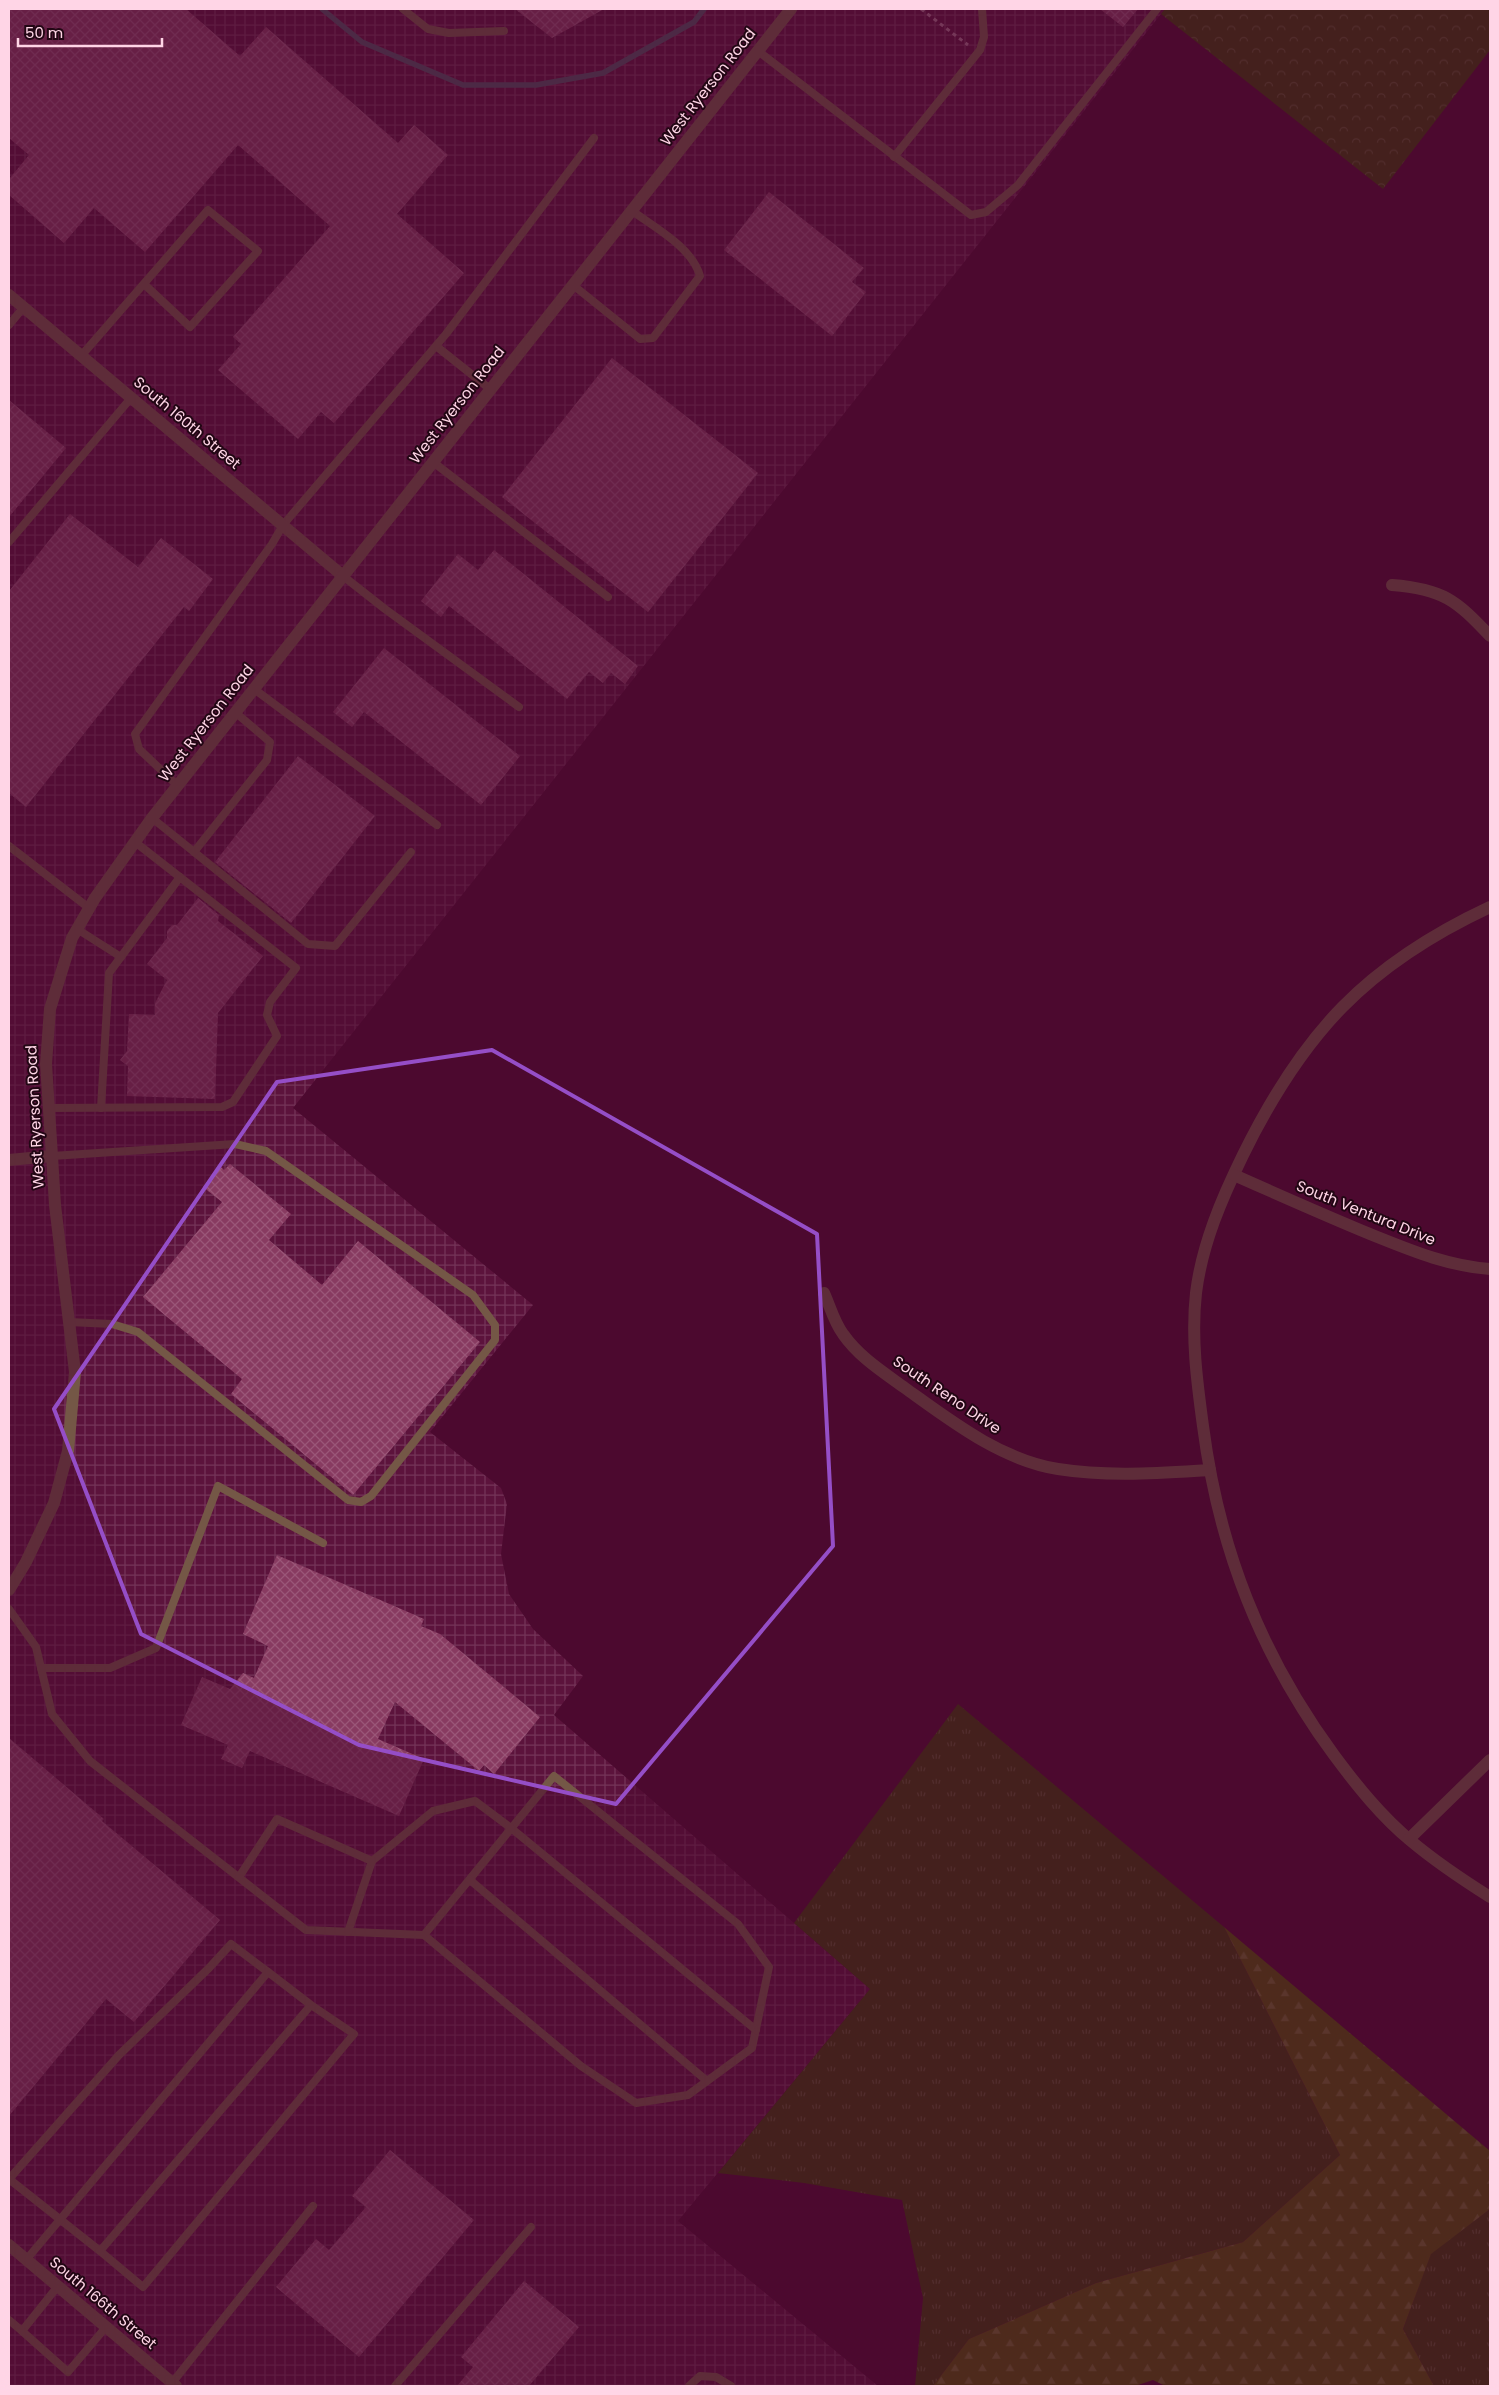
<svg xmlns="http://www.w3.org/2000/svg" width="1499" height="2395" viewBox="0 0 1499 2395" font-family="Poppins,sans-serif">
	<defs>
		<pattern id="industrial-grid" width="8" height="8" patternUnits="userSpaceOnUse" patternTransform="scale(1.25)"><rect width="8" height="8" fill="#5c133c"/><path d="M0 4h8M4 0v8" fill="none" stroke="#743458"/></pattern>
		<pattern id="grass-tufts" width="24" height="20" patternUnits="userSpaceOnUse" patternTransform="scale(1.25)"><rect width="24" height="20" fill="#3b3d07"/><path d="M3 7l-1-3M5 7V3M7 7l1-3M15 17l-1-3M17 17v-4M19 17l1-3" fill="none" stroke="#58582b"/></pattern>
		<pattern id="forest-firs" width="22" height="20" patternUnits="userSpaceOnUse" patternTransform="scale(1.25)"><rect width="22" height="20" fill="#505305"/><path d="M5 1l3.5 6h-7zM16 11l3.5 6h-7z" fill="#6a6b29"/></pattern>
		<pattern id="park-crowns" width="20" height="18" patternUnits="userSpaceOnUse" patternTransform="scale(1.25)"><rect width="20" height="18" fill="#3b3d07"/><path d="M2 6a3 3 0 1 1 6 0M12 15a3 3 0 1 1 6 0" fill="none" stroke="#58582b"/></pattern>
		<pattern id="building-cross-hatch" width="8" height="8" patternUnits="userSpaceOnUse" patternTransform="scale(1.25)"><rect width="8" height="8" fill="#883b61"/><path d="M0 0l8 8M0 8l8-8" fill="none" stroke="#9a5678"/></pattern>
	</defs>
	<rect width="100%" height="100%" fill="#4c092f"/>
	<polygon fill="url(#industrial-grid)" points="9,9 1165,9 293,1108 533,1305 430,1432 501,1488 507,1504 501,1554 509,1594 533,1629 583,1676 554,1715 870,1989 678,2221 878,2386 9,2386"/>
	<g fill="url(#grass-tufts)">
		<polygon points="958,1704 1224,1927 1340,2155 1243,2242 1096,2283 969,2339 933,2386 915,2386 923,2298 902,2200 804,2183 718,2173 870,1989 794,1923"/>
		<polygon points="1490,2209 1490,2386 1434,2386 1403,2329 1431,2253"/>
	</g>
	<polygon fill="url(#forest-firs)" points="1224,1927 1490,2151 1490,2209 1431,2254 1403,2329 1434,2386 1165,2386 1153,2380 1135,2386 933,2386 969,2339 1096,2283 1243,2242 1340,2155"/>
	<polygon fill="url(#park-crowns)" points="1165,9 1490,9 1490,50 1383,189 1161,14"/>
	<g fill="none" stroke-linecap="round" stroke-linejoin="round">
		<polyline stroke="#4c5160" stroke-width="5.5" points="322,9 362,42 463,85 536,85 603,73 694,22 704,9"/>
	</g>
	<g fill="url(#building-cross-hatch)">
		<polygon points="9,9 186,9 240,56 266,27 398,143 414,125 448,155 397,214 464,273 334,423 321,412 298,439 218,370 241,344 233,337 330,226 238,145 145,252 94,208 64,243 9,195 9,179 29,155 9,138"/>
		<polygon points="515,9 604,9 552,38"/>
		<polygon points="1100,9 1138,9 1123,27"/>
		<polygon points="769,192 864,268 852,282 866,292 832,336 724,250"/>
		<polygon points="612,358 758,473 648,612 502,497"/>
		<polygon points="9,400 66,448 9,517"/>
		<polygon points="70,514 138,567 161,538 213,579 189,611 184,607 26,807 9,793 9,591"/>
		<polygon points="494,550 638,666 625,684 611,673 603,683 589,672 567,699 449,606 441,617 421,601 458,554 478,570"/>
		<polygon points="384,648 520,756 481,805 364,712 352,727 333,712"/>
		<polygon points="298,756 375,816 291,923 215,862"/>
		<polygon points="198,898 219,915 218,921 263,956 218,1013 215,1099 127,1096 128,1066 120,1060 127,1051 129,1014 155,1015 155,1003 167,980 147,964 167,938 167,931 172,925 177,925"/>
		<polygon points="230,1164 291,1214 269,1240 322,1285 358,1241 480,1342 353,1495 231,1394 242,1379 143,1297 222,1202 203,1187 220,1166 224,1170"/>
		<polygon points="277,1555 424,1619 421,1626 440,1634 540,1717 494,1774 484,1765 479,1771 395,1702 378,1739 424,1759 399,1816 250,1751 242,1768 221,1759 228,1745 181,1725 202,1677 230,1689 243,1673 254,1678 268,1646 243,1634"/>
		<polygon points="9,1738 104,1819 102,1821 220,1920 134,2022 106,1999 9,2116"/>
		<polygon points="390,2150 474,2220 359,2357 276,2287 316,2239 329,2250 366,2207 352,2196"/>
		<polygon points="524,2281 579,2327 529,2386 457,2386 473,2367 461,2357"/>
	</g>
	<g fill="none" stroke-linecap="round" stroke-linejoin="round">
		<polyline stroke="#a6708b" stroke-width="3" stroke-dasharray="4 4" stroke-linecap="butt" points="921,9 968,45"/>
		<g stroke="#745746" stroke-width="8">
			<polyline points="403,9 428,29 449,33 504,31"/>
			<polyline points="758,51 971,215 986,212 1018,185 1157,9"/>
			<polyline points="894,157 980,50 984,37 982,9"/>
			<path d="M573 285 640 339 653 338 700 276C692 247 655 228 631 210"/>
			<polyline points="9,325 23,308"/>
			<polyline points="436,346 490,389"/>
			<polyline points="81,356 208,210 258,251 190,327 144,284"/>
			<polyline points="433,462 608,597"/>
			<polyline points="9,542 131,398"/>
			<polyline points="343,576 385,609 519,707"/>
			<polyline points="254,689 437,825"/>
			<polyline points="178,786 139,749 135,734 272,544 283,525 446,334 594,138"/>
			<polyline points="152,818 308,944 335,946 411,852"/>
			<polyline points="9,846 89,908"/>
			<polyline points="194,852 267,760 270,742 236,713"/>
			<polyline points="77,929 121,957"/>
			<polyline points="49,1108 222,1107 233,1102 277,1036 267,1015 270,1002 296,968 135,842"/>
			<polyline points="101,1108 109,973 180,877"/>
			<polyline points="52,1156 235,1144 266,1151 473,1295 495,1325 495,1340 371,1496 361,1502 348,1500 138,1332 112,1324 69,1322"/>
			<polyline points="9,1609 36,1647 52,1714 90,1761 306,1930 424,1935 581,2066 636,2103 688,2095 752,2048 769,1967 738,1924 554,1776 424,1935"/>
			<polyline points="41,1668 110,1668 156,1648 218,1486 323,1543"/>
			<polyline points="372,1861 433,1811 475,1801 511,1828 756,2030"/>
			<polyline points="239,1877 277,1819 372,1861 348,1932"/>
			<polyline points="470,1880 707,2081"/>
			<polyline points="9,2179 119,2055 209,1968 231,1944 268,1972"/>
			<polyline points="9,2179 100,2251"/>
			<polyline points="26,2260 268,1972 311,2005 100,2251 143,2287 354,2034 311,2005"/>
			<polyline points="9,2320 22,2331 58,2286"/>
			<polyline points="22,2331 68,2372 106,2327"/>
			<polyline points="172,2383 313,2206"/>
			<polyline points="395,2386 531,2227"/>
			<polyline points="689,2386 700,2376 716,2377 731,2386"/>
		</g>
		<g stroke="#745746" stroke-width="12">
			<polyline points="9,295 343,576"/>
			<path d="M1392 585C1443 589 1456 600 1490 636"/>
			<path d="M1490 907C1366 965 1303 1033 1243 1155 1222 1198 1202 1244 1196 1293 1191 1337 1197 1382 1203 1426 1219 1549 1261 1656 1334 1755 1357 1786 1381 1816 1411 1841 1436 1862 1463 1880 1490 1897"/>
			<polyline points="9,1160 52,1156"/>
			<path d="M1234 1175C1279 1195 1324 1215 1370 1234 1410 1250 1447 1266 1490 1269"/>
			<path d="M824 1293C830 1306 834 1322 843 1334 859 1357 883 1372 905 1388 951 1421 1001 1460 1058 1469 1109 1477 1159 1473 1210 1470"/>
			<polyline points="9,1590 26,1562 54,1503 68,1451 75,1372 55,1205 52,1156 46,1064 50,1009 72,938 95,898 152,818 791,9"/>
			<polyline points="1409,1839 1490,1760"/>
			<polyline points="9,2245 176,2386"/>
		</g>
	</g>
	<path d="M0 0H1499V2395H0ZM492 1050 817 1234 833 1546 616 1804 359 1745 141 1634 54 1409 277 1082Z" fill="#4c092f" fill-opacity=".55" fill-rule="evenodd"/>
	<path fill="none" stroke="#954ec7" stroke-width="4" stroke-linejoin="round" d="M492 1050 817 1234 833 1546 616 1804 359 1745 141 1634 54 1409 277 1082Z"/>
	<g text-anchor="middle" stroke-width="4" stroke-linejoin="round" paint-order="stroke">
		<g font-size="15" fill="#ffd5e6" stroke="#220714">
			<text transform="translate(708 87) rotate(-52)" y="5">West Ryerson Road</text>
			<text transform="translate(457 405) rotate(-52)" y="5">West Ryerson Road</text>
			<text transform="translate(187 423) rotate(40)" y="5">South 160th Street</text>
			<text transform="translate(206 723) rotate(-52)" y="5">West Ryerson Road</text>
			<text transform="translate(35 1117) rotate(-93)" y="5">West Ryerson Road</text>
			<text transform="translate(1366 1213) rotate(22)" y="5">South Ventura Drive</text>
			<text transform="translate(947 1395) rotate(34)" y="5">South Reno Drive</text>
			<text transform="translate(103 2303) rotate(40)" y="5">South 166th Street</text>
		</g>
	</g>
	<rect width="1499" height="2395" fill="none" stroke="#ffd5e6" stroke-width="20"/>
	<path d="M18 38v8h144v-8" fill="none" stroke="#ffd5e6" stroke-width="2.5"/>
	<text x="25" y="38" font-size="15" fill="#ffd5e6" stroke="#220714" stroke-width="4" paint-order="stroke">50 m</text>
</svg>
